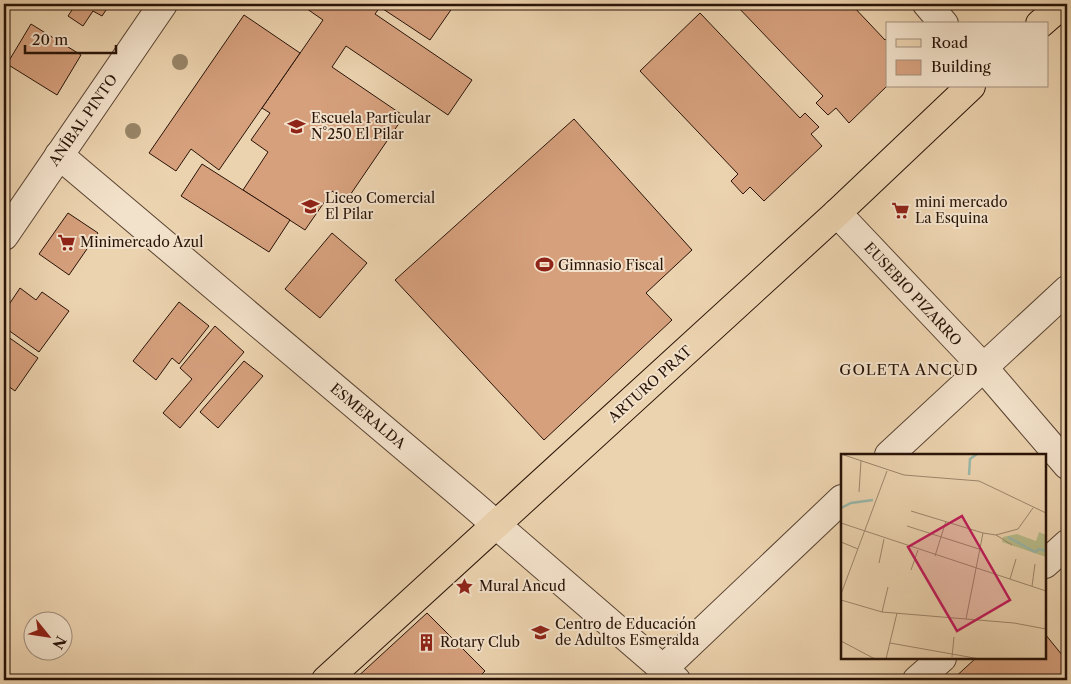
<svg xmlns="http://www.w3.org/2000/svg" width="1071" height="684" viewBox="0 0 1071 684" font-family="'Libre Caslon Text',serif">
	<rect width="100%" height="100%" fill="#ecd3af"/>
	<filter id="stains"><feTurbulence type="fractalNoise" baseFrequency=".004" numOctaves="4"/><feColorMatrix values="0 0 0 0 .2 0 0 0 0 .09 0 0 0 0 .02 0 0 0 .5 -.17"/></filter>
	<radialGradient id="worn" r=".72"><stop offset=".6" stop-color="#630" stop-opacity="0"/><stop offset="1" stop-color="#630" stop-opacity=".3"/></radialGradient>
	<g fill="#d6a07d" stroke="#281307">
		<polygon points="76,4 110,4 102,16 93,11 83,26 68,16"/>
		<polygon points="300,4 375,4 380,7 375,14 472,80 448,115 346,46 332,67 404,116 346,201 332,191 305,230 243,190 268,152 251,140 270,113 262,108 323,20"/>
		<polygon points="381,4 455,4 430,40 380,7"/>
		<polygon points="735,4 851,4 885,40 887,38 887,86 849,123 836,108 828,115 816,103 823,96"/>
		<polygon points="700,13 800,118 805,113 819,127 811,134 822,146 764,201 750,187 743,194 731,181 738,174 640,71"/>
		<polygon points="244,15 300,53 219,170 191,149 176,171 149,153"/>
		<polygon points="31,24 81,55 57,95 7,64"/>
		<polygon points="574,119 692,250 646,293 672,320 544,440 395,280"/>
		<polygon points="202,164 290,220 269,252 181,196"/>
		<polygon points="68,213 98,233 69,275 39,254"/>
		<polygon points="332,233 367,263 320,318 285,289"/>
		<polygon points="20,288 36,300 42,292 69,311 39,352 4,327 4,312"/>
		<polygon points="179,302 209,326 179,364 172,358 156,380 133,361"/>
		<polygon points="215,326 244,352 180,428 163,413 192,379 180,368"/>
		<polygon points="4,334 38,358 15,391 4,383"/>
		<polygon points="244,361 263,376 218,428 200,412"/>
		<polygon points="427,613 485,671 476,680 354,680"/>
		<polygon points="1045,634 1067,661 1067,680 952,680 976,658 1045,658"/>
	</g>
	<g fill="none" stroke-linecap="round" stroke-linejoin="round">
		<defs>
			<g id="minor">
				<polyline points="927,4 944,24"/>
				<polyline points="59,155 471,503 676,680"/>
				<polyline points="837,213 983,367 1067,465"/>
				<polyline points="4,236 163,4"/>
				<polyline points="889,455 1067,290"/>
				<polyline points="1045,564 1067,544"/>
				<polyline points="663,669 842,499"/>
				<polyline points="917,680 942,658"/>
			</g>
			<g id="major">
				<polyline points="1040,24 1063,4"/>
				<polyline points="326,680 837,213 971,86"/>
			</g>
		</defs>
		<use href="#minor" stroke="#594331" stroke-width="30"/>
		<use href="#major" stroke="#281307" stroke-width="30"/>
		<use href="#minor" stroke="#f3e2cb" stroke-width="28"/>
		<use href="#major" stroke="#ecd3af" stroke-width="28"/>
	</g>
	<g fill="#988568">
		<circle cx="180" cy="62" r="8"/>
		<circle cx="133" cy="131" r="8"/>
	</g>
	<defs>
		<symbol id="school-bare" viewBox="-9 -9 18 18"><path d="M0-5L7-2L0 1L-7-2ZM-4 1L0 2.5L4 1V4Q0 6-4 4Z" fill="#8f2418" stroke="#f3e2cb" stroke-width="2.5" paint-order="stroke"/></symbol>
		<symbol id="supermarket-bare" viewBox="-9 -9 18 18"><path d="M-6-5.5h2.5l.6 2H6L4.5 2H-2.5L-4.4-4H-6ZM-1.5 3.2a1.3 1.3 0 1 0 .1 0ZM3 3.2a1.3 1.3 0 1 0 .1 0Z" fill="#8f2418" stroke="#f3e2cb" stroke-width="2.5" paint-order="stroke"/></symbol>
		<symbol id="stadium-bare" viewBox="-9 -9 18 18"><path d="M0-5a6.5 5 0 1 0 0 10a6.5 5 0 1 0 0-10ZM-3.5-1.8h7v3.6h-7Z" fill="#8f2418" stroke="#f3e2cb" stroke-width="2.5" paint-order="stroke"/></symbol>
		<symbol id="sight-bare" viewBox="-9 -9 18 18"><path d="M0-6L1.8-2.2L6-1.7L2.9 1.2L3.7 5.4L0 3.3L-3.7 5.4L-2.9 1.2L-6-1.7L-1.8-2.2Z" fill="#8f2418" stroke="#f3e2cb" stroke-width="2.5" paint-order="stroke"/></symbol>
		<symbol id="building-bare" viewBox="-9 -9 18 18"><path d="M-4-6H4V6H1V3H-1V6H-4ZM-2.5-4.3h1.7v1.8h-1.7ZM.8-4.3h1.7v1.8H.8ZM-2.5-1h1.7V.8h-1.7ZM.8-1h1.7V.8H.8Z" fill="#8f2418" stroke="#f3e2cb" stroke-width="2.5" paint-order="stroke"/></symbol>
	</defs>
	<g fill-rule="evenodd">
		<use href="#school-bare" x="284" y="114" width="25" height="25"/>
		<use href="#school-bare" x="298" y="194" width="25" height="25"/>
		<use href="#supermarket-bare" x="888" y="198" width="25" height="25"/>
		<use href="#supermarket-bare" x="54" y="230" width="25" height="25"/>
		<use href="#stadium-bare" x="532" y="252" width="25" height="25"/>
		<use href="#sight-bare" x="452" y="574" width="25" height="25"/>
		<use href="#school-bare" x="528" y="620" width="25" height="25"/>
		<use href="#building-bare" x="414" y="630" width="25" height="25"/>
	</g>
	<g text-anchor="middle" stroke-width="4" stroke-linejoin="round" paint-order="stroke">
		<g font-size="14" fill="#281307" stroke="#f3e2cb" text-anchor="start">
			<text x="311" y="123">Escuela Particular<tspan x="311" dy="16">N°250 El Pilar</tspan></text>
			<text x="325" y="203">Liceo Comercial<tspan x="325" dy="16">El Pilar</tspan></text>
			<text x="915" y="207">mini mercado<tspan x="915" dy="16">La Esquina</tspan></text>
			<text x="80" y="247">Minimercado Azul</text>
			<text x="558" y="270">Gimnasio Fiscal</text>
			<text x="479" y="591">Mural Ancud</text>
			<text x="555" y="629">Centro de Educación<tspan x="555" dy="16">de Adultos Esmeralda</tspan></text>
			<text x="440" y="647">Rotary Club</text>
		</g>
		<g font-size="14" fill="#281307" stroke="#f3e2cb">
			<text transform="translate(83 120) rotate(-55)" y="5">ANÍBAL PINTO</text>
			<text transform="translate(913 294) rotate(47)" y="5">EUSEBIO PIZARRO</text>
			<text transform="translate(650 384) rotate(-42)" y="5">ARTURO PRAT</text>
			<text transform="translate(368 416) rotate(40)" y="5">ESMERALDA</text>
		</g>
		<g font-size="15" letter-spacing="1" fill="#281307" stroke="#f3e2cb">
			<text x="909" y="375">GOLETA ANCUD</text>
		</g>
	</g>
	<g transform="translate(841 454)">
		<rect width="205" height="205" fill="#ecd3af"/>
		<path d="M198 78 205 81V103L161 88 162 83 176 80 195 87Z" fill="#b8bc8a"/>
		<path fill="none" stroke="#99b8aa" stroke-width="2.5" d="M128 21 129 5 136 0M0 54 10 49 32 46M167 83 194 98 198 95 205 97"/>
		<path fill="none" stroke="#9e866c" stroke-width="1" d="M0 0 63 21 138 27 205 59M18 38 20 7M70 57 142 79M0 69 205 137M66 72 138 95M155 81 171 91M0 88 17 95M94 102 105 67M38 109 43 85M70 116 77 96M169 125 175 105M191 132 194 110M0 140 46 17M0 146 41 158 173 169 205 175M41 158 47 133M125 165 142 79 155 81 177 75 192 54M0 187 34 205M49 189 139 205M111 203 113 183M45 205 56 159"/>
		<path fill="#c2185b" fill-opacity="0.15" stroke="#c2185b" stroke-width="2.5" d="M121 62 169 146 116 177 67 93Z"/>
		<rect width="205" height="205" fill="none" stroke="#281307" stroke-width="2.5"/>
	</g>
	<rect width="1071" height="684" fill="none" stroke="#ecd3af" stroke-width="20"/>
	<rect x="5" y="5" width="1061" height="674" fill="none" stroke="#281307" stroke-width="2.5"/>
	<rect x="10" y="10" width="1051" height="664" fill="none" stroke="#281307"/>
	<rect x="886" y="22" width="162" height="65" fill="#f3e2cb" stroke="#a28f7d"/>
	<rect x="896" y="39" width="25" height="8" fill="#ecd3af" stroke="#a28f7d"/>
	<text x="931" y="48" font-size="15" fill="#281307">Road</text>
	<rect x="896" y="60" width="25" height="15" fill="#d6a07d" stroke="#a28f7d"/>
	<text x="931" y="72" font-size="15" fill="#281307">Building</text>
	<g transform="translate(48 636) rotate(120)"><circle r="24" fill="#f3e2cb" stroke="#a28f7d"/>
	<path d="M0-4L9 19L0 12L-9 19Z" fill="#8f2418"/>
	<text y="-8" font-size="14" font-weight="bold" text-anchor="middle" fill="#281307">N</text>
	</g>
	<path d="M25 45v8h91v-8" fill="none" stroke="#281307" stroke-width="2.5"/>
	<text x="32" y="45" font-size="15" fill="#281307" stroke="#f3e2cb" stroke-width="4" paint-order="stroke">20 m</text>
	<rect width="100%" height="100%" filter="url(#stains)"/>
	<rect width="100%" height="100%" fill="url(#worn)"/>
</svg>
